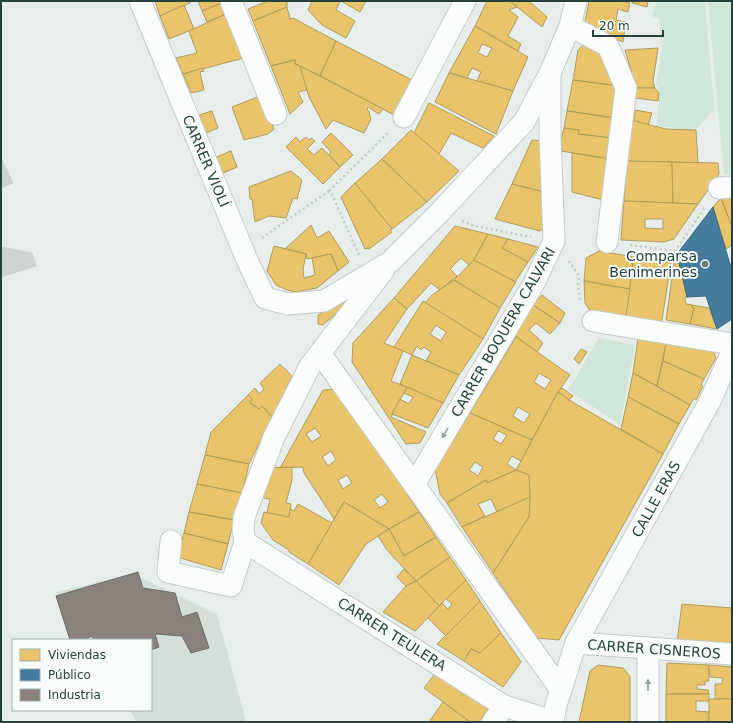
<svg xmlns="http://www.w3.org/2000/svg" width="733" height="723" viewBox="0 0 733 723" font-family="'DejaVu Sans',sans-serif">
	<rect width="100%" height="100%" fill="#e7edea"/>
	<polygon fill="#d5dfda" points="133,574 217,614 246,722 137,722 130,710 151,710 151,640 72,640 56,592"/>
	<g fill="#d0e6d8">
		<polygon points="657,1 705,1 714,110 695,130 656,126 660,91 656,84 662,49 659,19 652,17"/>
		<polygon points="708,1 732,1 732,174 724,174"/>
		<polygon points="599,338 635,345 620,425 568,390"/>
	</g>
	<g fill="#e9c46a" stroke="#ae9d5c" fill-rule="evenodd">
		<polygon points="155,1 189,1 190,3 160,16"/>
		<polygon points="198,1 221,1 222,3 202,11"/>
		<polygon points="268,1 287,1 287,7 253,21 248,9"/>
		<polygon points="312,1 340,1 336,10 355,21 346,38 322,25 308,10"/>
		<polygon points="341,1 366,1 360,12"/>
		<polygon points="487,1 510,1 517,7 509,10 518,17 508,36 521,44 518,51 475,26"/>
		<polygon points="510,1 529,1 547,17 542,27"/>
		<polygon points="589,1 621,1 630,3 628,12 618,9 616,20 626,22 623,42 589,27 585,22"/>
		<polygon points="633,1 648,1 647,7 632,3"/>
		<polygon points="222,3 226,14 207,22 202,11"/>
		<polygon points="184,5 194,29 169,39 160,16"/>
		<polygon points="287,7 290,19 293,18 336,41 320,76 295,64 295,60 271,66 253,21"/>
		<polygon points="226,14 244,58 183,74 176,58 197,53 189,31"/>
		<path d="M475 26 528 57 513 91 477 81 481 72 472 68 467 78 449 73ZM482 44 492 48 487 57 478 53Z"/>
		<polygon points="336,41 414,81 396,116 320,76"/>
		<polygon points="584,44 607,54 618,86 573,80 578,50"/>
		<polygon points="658,48 653,82 655,88 636,88 625,50"/>
		<polygon points="295,60 295,64 300,66 307,90 298,92 303,102 290,114 271,66"/>
		<polygon points="300,66 320,76 383,109 379,114 368,107 367,110 370,112 369,113 371,119 364,133 333,120 326,129 309,97"/>
		<polygon points="203,68 204,71 200,72 204,90 191,93 183,74"/>
		<polygon points="449,73 513,91 496,134 435,102"/>
		<polygon points="573,80 618,86 615,118 567,111"/>
		<polygon points="636,88 655,88 659,93 658,101 635,98"/>
		<polygon points="260,96 274,129 268,134 244,140 232,107"/>
		<polygon points="429,103 494,136 483,148 451,133 439,154 414,133"/>
		<polygon points="635,110 652,113 648,125 634,121"/>
		<polygon points="212,111 218,128 206,133 199,115"/>
		<polygon points="567,111 615,118 612,138 578,134 579,130 564,128"/>
		<polygon points="631,120 666,129 696,130 698,163 627,161"/>
		<polygon points="564,128 579,130 578,134 612,138 610,159 561,151 561,140"/>
		<polygon points="411,130 459,171 427,202 382,159"/>
		<polygon points="331,133 353,155 340,167 329,154 331,152 322,142"/>
		<polygon points="296,137 300,142 306,137 309,140 311,138 315,141 307,149 314,155 322,148 340,167 323,184 286,147"/>
		<polygon points="532,140 543,141 544,192 512,184"/>
		<polygon points="231,151 237,167 221,174 214,158"/>
		<polygon points="572,153 610,159 603,200 572,192"/>
		<polygon points="382,159 427,202 392,229 355,183"/>
		<polygon points="627,161 672,162 673,203 624,201"/>
		<polygon points="672,162 718,163 719,174 698,204 673,203"/>
		<polygon points="291,171 302,180 297,199 293,198 286,218 269,216 255,222 252,199 250,199 249,187"/>
		<polygon points="355,183 392,229 390,230 392,232 369,249 367,248 365,249 341,197"/>
		<polygon points="512,184 544,192 546,226 540,231 495,219"/>
		<polygon points="732,193 732,227 721,198"/>
		<polygon points="721,198 732,227 732,245 726,249 713,207"/>
		<path d="M624 201 673 203 698 204 674 239 664 242 621 240ZM645 219H663V229L645 228Z"/>
		<polygon points="311,225 317,238 329,231 349,262 338,271 331,254 307,259 306,254 285,249"/>
		<polygon points="455,226 488,234 474,260 469,265 461,258 450,269 457,276 440,290 431,283 407,309 394,298"/>
		<polygon points="488,234 508,239 502,248 528,262 515,282 474,260"/>
		<polygon points="508,239 538,247 528,262 502,248"/>
		<polygon points="274,246 306,254 303,270 304,278 315,275 312,258 331,254 338,271 317,288 296,292 287,290 276,285 267,271"/>
		<polygon points="599,251 634,257 630,289 584,281 586,258"/>
		<polygon points="634,257 671,263 661,326 625,321"/>
		<polygon points="675,257 678,257 687,297 685,297 686,304 692,305 692,307 694,308 690,324 666,320"/>
		<polygon points="474,260 516,282 500,308 454,280"/>
		<polygon points="454,280 500,308 483,339 425,303 432,295"/>
		<polygon points="584,281 630,289 625,321 592,314 585,303"/>
		<polygon points="542,295 565,313 560,323 533,305"/>
		<polygon points="346,297 353,299 323,325 318,324 318,315"/>
		<polygon points="394,298 407,309 384,343 403,351 391,381 407,387 391,417 426,432 420,443 406,444 352,362 353,343"/>
		<path d="M423 301 483 339 459 375 426 361 431 352 424 347 421 350 417 346 412 355 394 347ZM436 325 446 332 441 341 430 334Z"/>
		<polygon points="533,305 560,323 550,334 536,323 529,330 543,343 537,352 509,331"/>
		<polygon points="692,305 709,308 717,329 690,324 694,308 692,307"/>
		<path d="M516 337 570 375 558 392 532 440 470 413ZM539 373 551 380 545 389 534 382ZM518 407 530 414 524 423 513 416Z"/>
		<polygon points="638,338 666,343 657,386 633,373"/>
		<polygon points="666,343 713,351 716,358 704,379 663,361"/>
		<polygon points="581,349 587,352 579,364 574,359"/>
		<polygon points="412,355 459,375 443,403 400,384"/>
		<polygon points="663,361 704,379 701,385 703,386 696,400 694,398 690,405 657,386"/>
		<polygon points="280,364 292,376 272,417 262,406 259,409 250,403 252,399 248,395 255,388 259,394 264,389 260,383"/>
		<polygon points="633,373 690,405 679,424 628,397"/>
		<polygon points="407,387 443,403 428,428 392,414 400,399 409,404 413,397 404,393"/>
		<polygon points="562,388 573,396 569,400 558,392"/>
		<path d="M337 389 419 512 389 529 344 502 334 519 304 473 303 467 280 468 323 390ZM315 428 321 436 312 442 306 434ZM331 451 336 460 328 466 322 457ZM347 475 352 483 343 489 338 480ZM382 494 388 502 380 508 374 500Z"/>
		<polygon points="558,392 569,400 663,454 559,640 537,638 493,573 529,517 530,497 529,475 516,470"/>
		<polygon points="248,395 252,399 250,403 259,409 262,406 272,417 249,464 205,455 211,432"/>
		<polygon points="628,397 679,424 663,454 621,429"/>
		<path d="M470 413 532 440 521 461 512 456 507 464 516 470 487 483 486 480 447 503 440 494 435 469ZM498 431 507 435 501 444 493 439ZM475 462 483 467 478 476 469 470Z"/>
		<polygon points="205,455 249,464 242,493 197,484"/>
		<polygon points="292,467 292,480 286,503 291,504 289,517 267,513 270,499 259,497 266,468"/>
		<polygon points="516,470 529,475 530,497 497,512 491,499 478,504 485,516 462,527 447,503 486,480 487,483"/>
		<polygon points="197,484 242,493 234,520 189,512"/>
		<polygon points="530,497 529,517 493,573 462,527"/>
		<polygon points="344,502 389,529 366,544 339,585 308,564"/>
		<polygon points="298,504 332,523 308,564 289,552 289,550 273,540 261,523 264,512 289,517 290,509 294,511"/>
		<polygon points="189,512 234,520 228,544 184,533"/>
		<polygon points="419,512 436,537 404,556 389,529"/>
		<polygon points="389,529 404,556 436,537 450,557 416,581 387,550 378,536"/>
		<polygon points="184,533 228,544 221,570 177,557"/>
		<polygon points="450,557 466,580 439,606 416,581"/>
		<polygon points="404,569 416,581 406,586 397,577"/>
		<polygon points="466,580 480,601 446,636 428,618 442,603 448,609 452,604 446,599"/>
		<polygon points="416,581 439,606 415,631 383,612 406,586"/>
		<polygon points="480,601 501,633 480,653 471,649 464,661 437,644"/>
		<polygon points="682,604 732,608 732,646 677,642"/>
		<polygon points="501,633 521,662 503,687 464,661 471,649 480,653"/>
		<polygon points="667,663 709,665 709,681 705,681 705,685 697,685 697,689 708,690 709,694 666,694"/>
		<polygon points="598,665 623,668 630,676 630,722 579,722 590,671"/>
		<polygon points="709,665 732,667 732,699 715,699 715,684 722,684 723,678 710,677"/>
		<polygon points="441,666 492,703 479,722 470,722 424,688"/>
		<polygon points="666,694 709,694 709,701 696,701 696,711 709,712 709,722 666,722"/>
		<rect x="709" y="699" width="23" height="23"/>
		<polygon points="443,702 470,722 429,722"/>
	</g>
	<polygon fill="#457b9d" stroke="#3b6a80" points="713,207 732,271 732,319 717,329 706,296 687,297 677,254"/>
	<polygon fill="#8a817c" stroke="#6b6e69" points="138,572 143,588 175,593 182,617 197,612 209,648 191,653 182,636 155,634 159,647 151,650 151,640 94,640 92,636 83,640 70,640 56,596"/>
	<g fill="#ced4d2" stroke="#d0d6d3">
		<polygon points="2,159 13,183 1,188 1,160"/>
		<polygon points="1,247 32,253 36,266 1,277"/>
	</g>
	<g fill="none" stroke-linecap="round" stroke-linejoin="round">
		<defs>
			<g id="street">
				<polyline points="140,1 247,260 265,298 288,304 324,301 390,262 439,213 524,122 550,73"/>
				<polyline points="231,1 276,114"/>
				<polyline points="570,26 608,46 626,88 607,242"/>
				<polyline points="404,117 465,1"/>
				<polyline points="719,188 732,187"/>
				<polyline points="383,271 310,366 274,437 244,517 243,530 245,542 504,706 553,721"/>
				<polyline points="593,321 732,344"/>
				<polyline points="320,353 561,690"/>
				<polyline points="414,485 534,283 554,241 550,136 550,73 570,26 576,1"/>
				<polyline points="171,541 168,572 231,586 245,542"/>
				<polyline points="576,643 732,654"/>
				<polyline points="648,648 648,722"/>
				<polyline points="493,722 504,706"/>
				<polyline points="553,722 556,705 576,643 710,401 732,352"/>
			</g>
		</defs>
		<use href="#street" stroke="#c4cac8" stroke-width="23"/>
		<g stroke="#c2ccca" stroke-width="2.5" stroke-dasharray="2 3" stroke-linecap="butt">
			<polyline points="462,221 475,226 531,237"/>
			<polyline points="262,238 330,190"/>
			<polyline points="630,245 675,251 706,206"/>
			<polyline points="359,255 330,190 388,133"/>
			<polyline points="569,261 579,276 578,287 581,302"/>
		</g>
		<use href="#street" stroke="#fbfcfc" stroke-width="21"/>
	</g>
	<defs><path id="oneway-solid" d="M-6-.8H1V-3.2L6.5 0L1 3.2V.8H-6Z"/></defs>
	<g fill="#8fa09c">
		<use href="#oneway-solid" transform="translate(445 433) rotate(121)"/>
		<use href="#oneway-solid" transform="translate(648 685) rotate(-90)"/>
	</g>
	<circle fill="#687e79" stroke="#f7fbf9" stroke-width="1.5" cx="705" cy="264" r="4"/>
	<g text-anchor="middle" stroke-width="4" stroke-linejoin="round" paint-order="stroke">
		<g font-size="14" fill="#23433c" stroke="#f7fbf9">
			<text transform="translate(206 161) rotate(67)" y="5">CARRER VIOLÍ</text>
			<text transform="translate(503 332) rotate(-60)" y="5">CARRER BOQUERA CALVARI</text>
			<text transform="translate(656 499) rotate(-61)" y="5">CALLE ERAS</text>
			<text transform="translate(392 634) rotate(32)" y="5">CARRER TEULERA</text>
			<text transform="translate(654 649) rotate(4)" y="5">CARRER CISNEROS</text>
		</g>
		<g font-size="14" fill="#23433c" stroke="#f7fbf9" text-anchor="end">
			<text x="697" y="261">Comparsa<tspan x="697" dy="16">Benimerines</tspan></text>
		</g>
	</g>
	<rect width="733" height="723" fill="none" stroke="#23433c" stroke-width="4"/>
	<rect x="12" y="639" width="140" height="72" fill="#f7fbf9" stroke="#a2b1ad"/>
	<rect x="20" y="649" width="20" height="12" fill="#e9c46a" stroke="#a2b1ad"/>
	<text x="48" y="659" font-size="12" fill="#23433c">Viviendas</text>
	<rect x="20" y="669" width="20" height="12" fill="#457b9d" stroke="#a2b1ad"/>
	<text x="48" y="679" font-size="12" fill="#23433c">Público</text>
	<rect x="20" y="689" width="20" height="12" fill="#8a817c" stroke="#a2b1ad"/>
	<text x="48" y="699" font-size="12" fill="#23433c">Industria</text>
	<path d="M593 30v6h70v-6" fill="none" stroke="#23433c" stroke-width="2"/>
	<text x="599" y="30" font-size="12" fill="#23433c" stroke="#f7fbf9" stroke-width="3" paint-order="stroke">20 m</text>
</svg>
